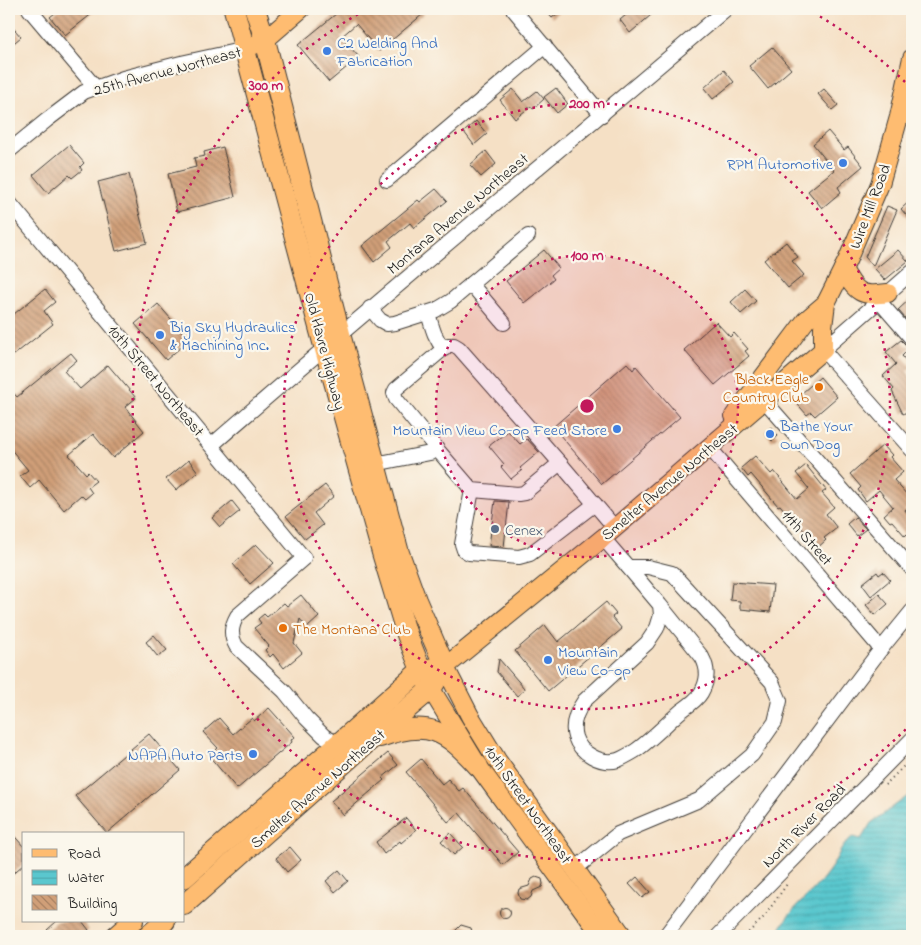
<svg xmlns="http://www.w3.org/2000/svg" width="921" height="945" viewBox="0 0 921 945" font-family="'Indie Flower',sans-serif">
	<defs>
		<pattern id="water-rules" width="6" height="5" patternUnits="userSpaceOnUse" patternTransform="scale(1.25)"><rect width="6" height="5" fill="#5ac7ce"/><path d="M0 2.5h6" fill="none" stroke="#4eaab0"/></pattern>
		<pattern id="building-back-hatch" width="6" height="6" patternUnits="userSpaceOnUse" patternTransform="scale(1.25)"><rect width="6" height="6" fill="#d09f78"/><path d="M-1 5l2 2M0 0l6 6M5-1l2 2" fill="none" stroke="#a88162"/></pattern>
	</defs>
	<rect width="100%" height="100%" fill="#fbf7ec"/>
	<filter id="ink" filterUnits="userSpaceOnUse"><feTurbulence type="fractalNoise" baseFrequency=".02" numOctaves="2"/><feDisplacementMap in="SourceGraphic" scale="10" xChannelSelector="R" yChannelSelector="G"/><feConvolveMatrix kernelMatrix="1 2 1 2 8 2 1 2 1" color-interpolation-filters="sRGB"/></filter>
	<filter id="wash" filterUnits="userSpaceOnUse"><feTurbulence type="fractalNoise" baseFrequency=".0096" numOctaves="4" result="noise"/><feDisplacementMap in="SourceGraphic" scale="20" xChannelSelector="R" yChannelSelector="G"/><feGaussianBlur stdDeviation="1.12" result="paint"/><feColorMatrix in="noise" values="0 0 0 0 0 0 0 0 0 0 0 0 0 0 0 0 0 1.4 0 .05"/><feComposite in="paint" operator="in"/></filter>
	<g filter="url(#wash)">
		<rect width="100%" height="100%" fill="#f5e0c5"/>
		<path fill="url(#water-rules)" stroke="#3b7275" d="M912 793V936H777C787 910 812 895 828 872 838 859 839 848 852 837L861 839 871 823Z"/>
		<g id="blocks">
			<g fill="url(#building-back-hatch)">
				<polygon points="60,9 98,9 65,35 50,17"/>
				<polygon points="342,9 419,9 423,14 379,51 356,24 341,37 359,57 329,82 298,45"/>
				<polygon points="544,9 563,9 552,18"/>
				<polygon points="620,9 658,9 630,33 620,20 626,15"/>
				<polygon points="9,23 21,37 9,47"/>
				<polygon points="772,47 791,69 768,89 749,66"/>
				<polygon points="724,70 734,82 713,99 704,88"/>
				<polygon points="556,88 568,104 557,113 544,97"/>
				<polygon points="513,89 523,102 537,91 544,99 533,109 531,106 515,119 500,100"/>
				<polygon points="824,89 838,105 832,110 818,94"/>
				<polygon points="476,121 487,134 474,145 464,132"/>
				<polygon points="828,131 844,150 848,147 863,166 838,187 841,192 822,208 808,191 834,170 813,144"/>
				<polygon points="69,145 84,163 80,167 82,170 72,178 69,175 48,193 33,175"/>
				<polygon points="223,147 235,197 177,212 168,174 196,167 194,158 205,156 204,152"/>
				<polygon points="486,151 496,164 481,177 470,165"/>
				<polygon points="129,174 147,243 116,251 98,182"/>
				<polygon points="436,189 447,201 414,228 410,223 388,241 392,247 374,262 362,246 418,200 420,202"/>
				<polygon points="912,199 912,222 901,209"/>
				<polygon points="887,206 897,210 873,266 865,257"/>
				<polygon points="786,242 798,257 792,261 804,275 788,288 764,260"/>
				<polygon points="544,250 559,268 551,275 554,279 524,303 506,281"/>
				<polygon points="898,250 908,261 885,280 875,269"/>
				<polygon points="45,289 55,302 44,311 53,324 9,359 9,318"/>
				<polygon points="745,289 756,301 741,314 731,302"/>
				<polygon points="912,297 912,326 898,310"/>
				<polygon points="158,304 189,340 166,360 135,324"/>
				<polygon points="716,322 730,337 734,333 748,349 745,351 749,356 715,385 684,350"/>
				<polygon points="901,340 906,345 911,347 902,356 912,367 907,371 912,380 912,409 903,414 892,391 894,389 883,376 896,364 886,352"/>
				<polygon points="71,353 77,360 64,371 80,389 108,365 136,398 125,407 144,431 113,458 93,434 69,455 86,474 88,472 96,481 88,487 92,493 85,499 81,495 64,510 39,480 30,488 20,476 28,470 9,447 9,388 17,397"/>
				<polygon points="627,363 633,370 636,366 680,417 602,484 553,427"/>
				<polygon points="820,377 837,397 815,416 811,412 807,415 794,400"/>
				<polygon points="771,427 778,436 772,441 765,432"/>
				<polygon points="508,431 520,444 527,439 539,452 520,468 522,470 511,479 501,467 504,464 489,446"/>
				<polygon points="883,445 892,455 890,457 903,472 894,480 908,496 912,493 912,503 905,510 912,519 912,540 907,534 905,536 892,521 890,522 884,515 893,507 879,490 866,501 858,490 861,487 850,474"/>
				<polygon points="755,456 771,474 774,471 797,499 809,489 796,473 806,465 826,490 822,493 834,507 826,514 837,528 824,538 826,540 814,551 803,538 807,534 792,517 791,518 780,505 778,506 751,474 748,477 741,468"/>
				<polygon points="189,460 198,472 176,490 166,479"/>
				<polygon points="325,485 334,496 314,513 323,525 305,539 286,516"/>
				<polygon points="232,501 240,511 220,527 212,518"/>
				<polygon points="495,501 509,502 504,547 489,546"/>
				<polygon points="855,517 866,529 857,536 847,524"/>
				<polygon points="256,544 274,563 250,584 233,564"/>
				<polygon points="877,572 879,575 883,572 890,580 871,596 862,584"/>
				<polygon points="732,582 773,585 770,612 740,609 740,601 730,600"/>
				<polygon points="879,594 888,604 875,615 866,605"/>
				<polygon points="301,595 319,617 307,628 300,619 294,643 302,653 284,668 273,654 270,657 265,650 269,646 254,628 261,623 258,619 264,614 267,617 284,603 287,606"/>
				<polygon points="606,602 616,614 612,617 622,629 548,691 515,651 545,625 558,642"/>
				<polygon points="154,635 167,650 158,657 146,642"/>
				<polygon points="499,659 524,688 523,691 517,696 497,672"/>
				<polygon points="269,708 295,737 291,740 292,742 237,789 209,756 218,748 203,732 219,718 233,734 252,718 254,721"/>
				<polygon points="149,734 180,770 107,833 75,796"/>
				<polygon points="388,753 398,765 382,778 384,780 343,815 331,801"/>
				<polygon points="421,759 442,784 448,779 459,791 463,788 518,852 503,865 459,813 448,822 406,772"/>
				<polygon points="406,818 416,830 401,843 400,841 384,854 376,842"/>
				<polygon points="9,830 24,847 24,864 9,877"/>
				<polygon points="450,833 463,847 454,855 441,841"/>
				<polygon points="290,847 301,860 287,872 276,858"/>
				<polygon points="339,870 348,881 335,892 326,881"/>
				<polygon points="536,877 542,879 543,884 542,887 533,891 531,897 527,900 520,899 518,893 519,889 529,886 532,879"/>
				<polygon points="637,877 650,892 642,898 629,884"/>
				<circle cx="505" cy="913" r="5.5"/>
				<polygon points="57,921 82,921 89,930 82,936 53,936 47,930"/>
				<polygon points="461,925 471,928 473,936 454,936 456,930"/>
			</g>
		</g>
	</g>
	<g filter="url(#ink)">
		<use href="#blocks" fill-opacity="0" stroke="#3d3935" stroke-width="1"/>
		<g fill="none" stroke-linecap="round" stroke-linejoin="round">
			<defs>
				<g id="minor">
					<polyline points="29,9 96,88"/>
					<polyline points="513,9 602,115"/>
					<polyline points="9,151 47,120 84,92 123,78 181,63 245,49"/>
					<polyline points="387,180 545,46"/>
					<path d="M9 202 304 558 237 616C231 627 230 635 236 646L285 692 306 718 324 736 338 744"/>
					<polyline points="912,272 823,350 912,450"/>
					<polyline points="471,284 504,323"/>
					<polyline points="879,301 912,339"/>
					<polyline points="370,308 380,320 387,324 395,323 436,310 451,301 528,236"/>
					<path d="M428 313C432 326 434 338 444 349"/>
					<polyline points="764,400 912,569"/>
					<path d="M212 445C381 297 555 155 726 9"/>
					<polyline points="709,447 881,649"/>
					<polyline points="436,448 396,399 394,393 396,389 448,345 454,345 459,348 560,463"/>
					<polyline points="375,464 430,453 436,448 472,490 518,494 524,493 560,463 615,528"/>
					<polyline points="472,490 462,544 464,550 469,553 519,557 530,554 595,504"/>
					<path d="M628 567 660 605 661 615 657 628 647 643 584 701C577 711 571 724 575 737 580 753 601 765 618 760 623 758 630 754 635 751 651 740 666 724 681 711 688 706 697 700 701 693 708 681 709 670 702 657L660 605"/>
					<polyline points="575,869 618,834 699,800 752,755 775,722 780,701 772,682 672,573 648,567 628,567 603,538"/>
					<polyline points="665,936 881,649 912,611"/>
					<polyline points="718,936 912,739"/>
				</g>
				<g id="major">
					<polyline points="254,45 265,40 301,9"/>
					<path d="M843 269C856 293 861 297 888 293"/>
					<polyline points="734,416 806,320 826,303"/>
					<polyline points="431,689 478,766 602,936"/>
					<polyline points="623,936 497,760 470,716 445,667 603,538 823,350 823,327 826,303 847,261 880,184 899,117 912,58"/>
				</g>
				<g id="highway">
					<polyline points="234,9 324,346 383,556 406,632 421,670 431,689"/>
					<polyline points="255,9 265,40 340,334 399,553 416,600 445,667"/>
					<path d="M380 737C428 719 445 730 478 766"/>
					<polyline points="184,878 338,744 421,670 433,668"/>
					<polyline points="184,905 369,741 431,689 437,679"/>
					<polyline points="116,936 133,921"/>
					<polyline points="148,936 165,921"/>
				</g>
			</defs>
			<use href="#minor" stroke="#3d3935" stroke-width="16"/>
			<use href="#major" stroke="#3d3935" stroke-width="20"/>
			<use href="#highway" stroke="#3d3935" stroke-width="22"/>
			<g stroke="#3d3935" stroke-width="2" stroke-dasharray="1 4" stroke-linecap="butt">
				<polyline points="885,785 912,758"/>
				<polyline points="745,936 764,917 787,884"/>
			</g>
			<use href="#minor" stroke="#fff" stroke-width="14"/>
			<use href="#major" stroke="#febc71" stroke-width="18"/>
			<use href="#highway" stroke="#febc71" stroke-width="20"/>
		</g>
	</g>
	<circle cx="587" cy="406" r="151" fill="#c2185b" fill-opacity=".12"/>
	<g fill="none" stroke="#c2185b" stroke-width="2.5" stroke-dasharray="2.5 5">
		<circle cx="587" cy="406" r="151"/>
		<circle cx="587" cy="406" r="303"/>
		<path d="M911 724A454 454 0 1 1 367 9M807 9A454 454 0 0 1 911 88"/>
	</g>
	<g fill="#3f7fe0" stroke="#fbf7ec" stroke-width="2">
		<circle cx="327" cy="51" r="5"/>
		<circle cx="843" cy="163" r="5"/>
		<circle cx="160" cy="335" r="5"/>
		<circle cx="617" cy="429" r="5"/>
		<circle cx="770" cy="434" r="5"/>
		<circle cx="548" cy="660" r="5"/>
		<circle cx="253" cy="754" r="5"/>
	</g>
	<g fill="#e8710a" stroke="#fbf7ec" stroke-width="2">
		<circle cx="819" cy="387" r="5"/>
		<circle cx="283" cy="628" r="5"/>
	</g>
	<circle fill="#5c6f8a" stroke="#fbf7ec" stroke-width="2" cx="495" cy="529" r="5"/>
	<g text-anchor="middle" stroke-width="4.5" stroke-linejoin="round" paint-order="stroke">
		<g font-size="16" fill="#366cbe" stroke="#fbf7ec" text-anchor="start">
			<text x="337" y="48">C2 Welding And<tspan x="337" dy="18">Fabrication</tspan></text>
			<text x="833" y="169" text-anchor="end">RPM Automotive</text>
			<text x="170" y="332">Big Sky Hydraulics<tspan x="170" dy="18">&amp; Machining Inc.</tspan></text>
			<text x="780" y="431">Bathe Your<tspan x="780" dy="18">Own Dog</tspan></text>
			<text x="607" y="435" text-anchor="end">Mountain View Co-op Feed Store</text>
			<text x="558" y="657">Mountain<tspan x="558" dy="18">View Co-op</tspan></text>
			<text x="243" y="760" text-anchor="end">NAPA Auto Parts</text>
		</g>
		<g font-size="16" fill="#1c1c1c" stroke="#fbf7ec">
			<text transform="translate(167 70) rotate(-15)" y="6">25th Avenue Northeast</text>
			<text transform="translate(869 206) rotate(-69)" y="6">Wire Mill Road</text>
			<text transform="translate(457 213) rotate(-40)" y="6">Montana Avenue Northeast</text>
			<text transform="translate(326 351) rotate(75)" y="6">Old Havre Highway</text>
			<text transform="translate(157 380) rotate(50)" y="6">10th Street Northeast</text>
			<text transform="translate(669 481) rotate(-40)" y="6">Smelter Avenue Northeast</text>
			<text transform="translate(808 537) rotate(49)" y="6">11th Street</text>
			<text transform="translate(317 788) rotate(-41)" y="6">Smelter Avenue Northeast</text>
			<text transform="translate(529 804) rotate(55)" y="6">10th Street Northeast</text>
			<text transform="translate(803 825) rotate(-45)" y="6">North River Road</text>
		</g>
		<g font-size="16" fill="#c56008" stroke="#fbf7ec" text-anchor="end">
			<text x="809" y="384">Black Eagle<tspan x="809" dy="18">Country Club</tspan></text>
			<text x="293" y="634" text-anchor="start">The Montana Club</text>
		</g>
		<g font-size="16" fill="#4e5e75" stroke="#fbf7ec" text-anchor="start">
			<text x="505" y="535">Cenex</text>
		</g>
	</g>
	<circle cx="587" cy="406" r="8" fill="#c2185b" stroke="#fbf7ec" stroke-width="2.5"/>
	<g font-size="15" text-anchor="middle" font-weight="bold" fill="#c2185b" stroke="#fbf7ec" stroke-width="4.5" stroke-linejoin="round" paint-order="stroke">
		<text x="266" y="90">300 m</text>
		<text x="587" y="108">200 m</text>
		<text x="587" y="260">100 m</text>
	</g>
	<rect width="921" height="945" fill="none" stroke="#fbf7ec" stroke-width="30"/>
	<rect x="22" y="832" width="162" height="90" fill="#fbf7ec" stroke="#a29f99"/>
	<rect x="32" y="849" width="25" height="8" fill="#febc71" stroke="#a29f99"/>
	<text x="68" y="858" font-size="15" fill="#1c1c1c">Road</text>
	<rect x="32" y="870" width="25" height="15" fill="url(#water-rules)" stroke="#a29f99"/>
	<text x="68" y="882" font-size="15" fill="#1c1c1c">Water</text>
	<rect x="32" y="895" width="25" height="15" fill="url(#building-back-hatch)" stroke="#a29f99"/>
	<text x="68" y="908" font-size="15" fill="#1c1c1c">Building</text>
</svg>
